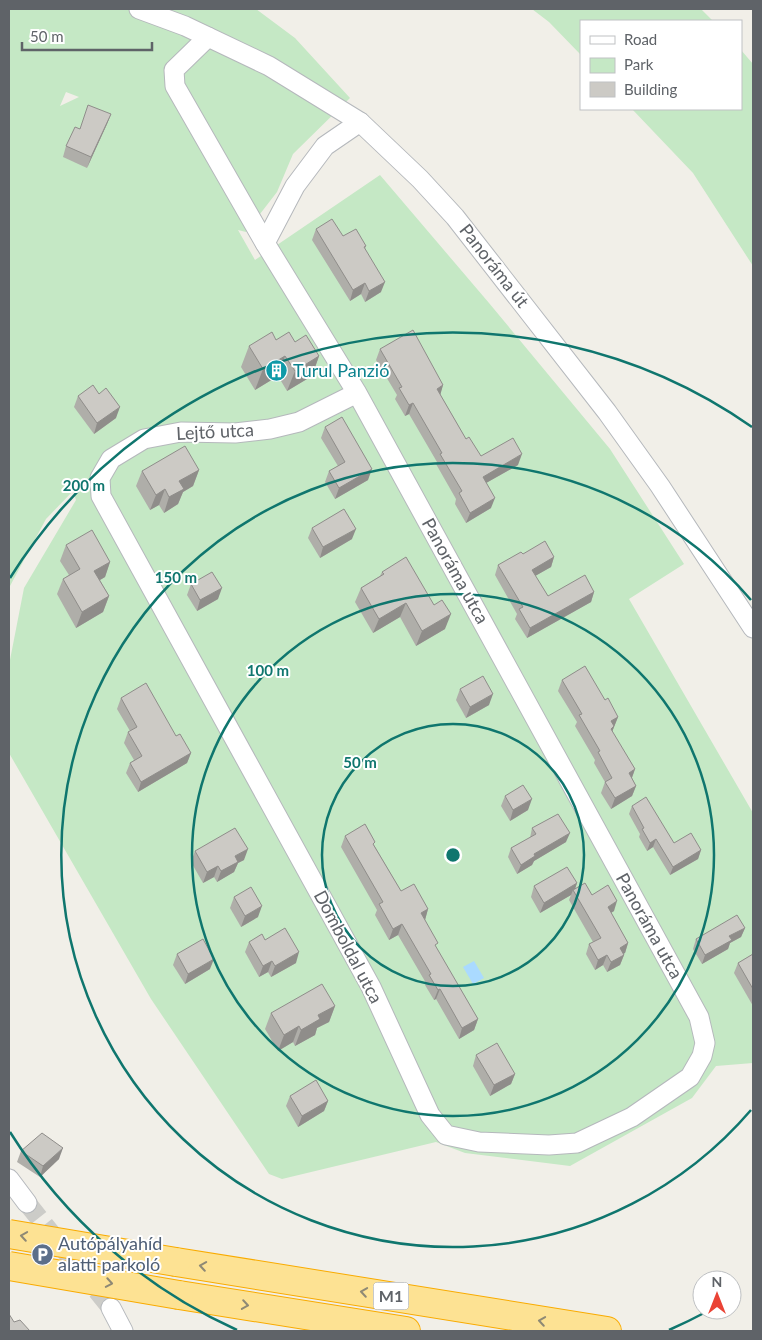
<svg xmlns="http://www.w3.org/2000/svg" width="762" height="1340" viewBox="0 0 762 1340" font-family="Lato,sans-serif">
	<rect width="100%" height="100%" fill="#f1efe8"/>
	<g fill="#c5e8c5" fill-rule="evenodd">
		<path d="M9 9H256L295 38 350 98 293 154 277 192 246 232 238 230 255 260 380 175 489 303 610 449 684 564 629 599 753 813V1063L716 1066 692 1098 570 1166 465 1153 436 1142 282 1179 269 1174 151 999 9 753V665L24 588 76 500 73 491 46 519 10 586 9 592ZM66 92 79 97 60 106Z"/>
		<polygon points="532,9 701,9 713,21 581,21 581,55 549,22"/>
		<polygon points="741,50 753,64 753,266 693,173 632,109 741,109"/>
	</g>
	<polygon fill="#aadaff" points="474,961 484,978 473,984 463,967"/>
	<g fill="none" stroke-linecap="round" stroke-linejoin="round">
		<polyline stroke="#ccccc8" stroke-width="19" stroke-dasharray="19 9" stroke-linecap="butt" points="27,1203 111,1308"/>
		<defs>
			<g id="street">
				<polyline points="139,9 185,26 269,66 360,122 420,179 455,217 607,412 660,486 753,628"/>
				<polyline points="208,37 174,70 175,86 265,243 357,393 699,1017 705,1043 702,1056 690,1077 632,1117 577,1143 549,1145 479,1142 446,1135 430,1115 371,987 101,496 100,478 111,459 144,439 181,432 235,433 270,429 299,422 357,393"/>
				<polyline points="265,243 295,186 325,146 360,122"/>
				<polyline points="9,1179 27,1203"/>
				<polyline points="111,1308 123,1331"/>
			</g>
			<g id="highway">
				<polyline points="176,1262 607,1331"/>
				<polyline points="179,1295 406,1331"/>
			</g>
		</defs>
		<use href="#street" stroke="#b5b8bc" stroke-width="21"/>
		<use href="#highway" stroke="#f9ab00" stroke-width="30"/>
		<use href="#street" stroke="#fff" stroke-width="19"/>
		<use href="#highway" stroke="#fde293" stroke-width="28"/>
		<defs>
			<g id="highway-bridge">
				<polyline points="9,1234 176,1262"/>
				<polyline points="9,1266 179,1295"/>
			</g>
		</defs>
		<use href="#highway-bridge" stroke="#f9ab00" stroke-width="30" stroke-linecap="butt"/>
		<use href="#highway-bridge" stroke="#fde293" stroke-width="28"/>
	</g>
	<g fill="#afaea9">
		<polygon points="111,114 107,124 87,168 63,157 66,146 79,129"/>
		<polygon points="316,229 343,236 366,246 365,249 381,292 365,302 361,294 350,301 312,240"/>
		<polygon points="276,340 295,342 319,356 312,376 287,391 278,376 255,390 241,367 249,346"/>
		<polygon points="380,349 443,385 440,394 466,439 481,456 518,465 486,483 491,508 466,523 455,504 456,499 436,464 437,462 409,414 405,416 395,399 397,395 376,360"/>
		<polygon points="78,396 116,418 94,434 74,407"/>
		<polygon points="325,427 368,480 335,499 325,482 329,471 338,466 321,438"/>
		<polygon points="199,470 193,486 183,492 178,504 164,513 159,505 150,510 136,486 142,471"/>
		<polygon points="312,528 352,539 320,558 308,538"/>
		<polygon points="66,545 110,562 105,577 100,580 109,596 103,612 76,628 57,594 63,579 69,575 60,561"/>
		<polygon points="523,554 554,557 551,567 535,576 548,596 594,592 591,602 527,638 515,619 517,614 495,575 498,565"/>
		<polygon points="382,572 445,629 416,646 400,617 373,633 355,602 361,588 380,576"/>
		<polygon points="191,584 218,599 197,611 187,595"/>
		<polygon points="562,680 605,700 618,717 612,732 635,769 632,778 636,786 632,796 611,809 601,793 605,782 594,763 595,760 575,726 577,722 558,691"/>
		<polygon points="460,689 489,705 466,718 456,700"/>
		<polygon points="121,698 176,736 191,753 187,763 138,792 126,773 130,763 134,760 124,743 128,732 130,731 117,709"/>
		<polygon points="505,796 528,810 510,821 501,806"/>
		<polygon points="632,806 674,843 701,850 698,859 670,875 653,847 647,851 639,837 640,834 629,814"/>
		<polygon points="532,828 566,842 534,861 532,865 517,874 508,857 511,848 530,838"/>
		<polygon points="345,836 374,845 401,891 428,909 425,920 436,948 478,1019 474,1030 459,1039 436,999 434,1000 425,985 426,983 398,935 389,940 375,915 377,910 341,847"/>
		<polygon points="195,851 244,860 238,863 234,872 217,882 214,877 203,883 191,862"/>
		<polygon points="577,883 575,889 592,895 614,911 611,913 628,943 625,953 623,954 624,955 620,965 607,972 603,965 595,970 586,954 589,944 593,942 569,900 571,895 540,913 531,897 534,886"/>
		<polygon points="234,897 258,917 241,927 230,908"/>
		<polygon points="745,928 741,937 730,943 728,949 702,964 693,949 696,939"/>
		<polygon points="265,940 296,963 271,977 268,972 259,977 245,952 249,942"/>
		<polygon points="177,954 210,969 185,984 173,965"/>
		<polygon points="753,954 753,1006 734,973 738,963"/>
		<polygon points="335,1006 329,1022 317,1028 315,1035 295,1046 293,1042 278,1051 265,1029 271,1013"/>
		<polygon points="476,1055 515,1074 511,1084 490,1096 473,1066"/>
		<polygon points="290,1096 328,1101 324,1111 298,1127 286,1106"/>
		<polygon points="21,1151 59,1159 40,1177 17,1162"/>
	</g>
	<g fill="#8f8d8a">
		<polygon points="111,114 107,124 87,168 91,157"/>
		<polygon points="385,282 381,292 365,302 369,291"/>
		<polygon points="365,283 361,294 350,301 353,290"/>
		<polygon points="285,356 278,376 255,390 263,369"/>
		<polygon points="319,356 312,376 287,391 295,371"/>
		<polygon points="443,385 440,396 437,389"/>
		<polygon points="413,403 409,414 405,416 409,405"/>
		<polygon points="120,407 116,418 94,434 97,423"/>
		<polygon points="522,454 518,465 479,487 483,477"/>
		<polygon points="372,469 368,480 335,499 339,488"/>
		<polygon points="199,470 193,486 183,492 178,504 164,513 169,497 179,481"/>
		<polygon points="165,489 159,505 150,510 156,495"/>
		<polygon points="495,498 491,508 466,523 470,513"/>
		<polygon points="356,529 352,539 320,558 323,547"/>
		<polygon points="554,557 551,567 528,580 532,570"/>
		<polygon points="110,562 105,577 88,587 94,571"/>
		<polygon points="222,588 218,599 197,611 200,600"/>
		<polygon points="594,592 591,602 527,638 530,628"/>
		<polygon points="109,596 103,612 76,628 82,612"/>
		<polygon points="406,603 400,617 373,633 379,619"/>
		<polygon points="451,614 445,629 416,646 422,631"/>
		<polygon points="493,694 489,705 466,718 470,707"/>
		<polygon points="618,717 610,737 611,721"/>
		<polygon points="191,753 187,763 138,792 141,782"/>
		<polygon points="635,769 631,780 629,773"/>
		<polygon points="636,786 632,796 611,809 615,798"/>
		<polygon points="532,799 528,810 510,821 513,810"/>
		<polygon points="570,833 566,842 534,861 532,865 517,874 521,865 534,854"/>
		<polygon points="656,839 653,847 647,851 650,843"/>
		<polygon points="248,849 244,860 238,863 234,872 217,882 221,871 235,856"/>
		<polygon points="701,850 698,859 670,875 673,867"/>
		<polygon points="218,866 214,877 203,883 207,872"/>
		<polygon points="577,883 574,892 573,890 571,895 540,913 544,903"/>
		<polygon points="617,901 614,911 604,917 608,907"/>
		<polygon points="262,906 258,917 241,927 245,916"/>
		<polygon points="428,909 425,920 421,913"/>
		<polygon points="402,924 398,935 389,940 393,929"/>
		<polygon points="745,928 741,937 730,943 728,949 702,964 705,955 729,936"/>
		<polygon points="628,943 625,953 616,958 620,948"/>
		<polygon points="299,952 296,963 271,977 275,966"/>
		<polygon points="607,955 603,965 595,970 598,960"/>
		<polygon points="624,955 620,965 607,972 611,962"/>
		<polygon points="214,959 210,969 185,984 188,974"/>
		<polygon points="272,961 268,972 259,977 263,966"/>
		<polygon points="440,989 436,999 434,1000 438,990"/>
		<polygon points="335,1006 329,1022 317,1028 315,1035 295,1046 301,1030 318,1015"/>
		<polygon points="478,1019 474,1030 459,1039 462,1028"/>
		<polygon points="299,1026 293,1042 278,1051 284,1035"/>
		<polygon points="515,1074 511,1084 490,1096 494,1085"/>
		<polygon points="328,1101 324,1111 298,1127 302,1116"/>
		<polygon points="63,1148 59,1159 40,1177 43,1166"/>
	</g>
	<g fill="#cccac5" stroke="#8f8d8a">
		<polygon points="88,105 111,114 91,157 66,146 75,127 80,129"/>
		<polygon points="332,219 343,236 356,229 366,246 364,247 385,282 369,291 365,283 353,290 316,229"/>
		<polygon points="413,330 443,385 437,389 466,439 469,437 481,456 513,438 522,454 483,477 495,498 470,513 459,493 462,491 440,454 442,453 413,403 409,405 399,388 402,387 380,349"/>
		<polygon points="272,332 276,340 289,332 295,342 306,335 319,356 295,371 285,356 263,369 249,346"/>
		<polygon points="93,385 99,394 106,388 120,407 97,423 78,396"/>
		<polygon points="342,417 372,469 339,488 329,471 345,462 325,427"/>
		<polygon points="185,446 199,470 179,481 184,489 169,497 165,489 156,495 142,471"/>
		<polygon points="344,509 356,529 323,547 312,528"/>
		<polygon points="92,530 110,562 94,571 109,596 82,612 63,579 80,569 66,545"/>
		<polygon points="545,541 554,557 532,570 548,596 585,575 594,592 530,628 519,609 523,607 498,565 521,552 523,554"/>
		<polygon points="406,557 434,605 442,600 451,614 422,631 406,603 379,619 361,588 384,574 382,572"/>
		<polygon points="212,572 222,588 200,600 191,584"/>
		<polygon points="585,666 605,700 608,698 618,717 611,721 614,726 611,729 635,769 629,773 636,786 615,798 605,782 612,778 598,752 600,751 579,715 582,714 562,680"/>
		<polygon points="483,676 493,694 470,707 460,689"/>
		<polygon points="146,683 176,736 180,734 191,753 141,782 130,763 142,756 128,732 137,727 121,698"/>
		<polygon points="523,785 532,799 513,810 505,796"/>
		<polygon points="646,797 674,843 691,833 701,850 673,867 656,839 650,843 642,829 644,828 632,806"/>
		<polygon points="558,814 570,833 534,854 535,856 521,865 511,848 536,834 532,828"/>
		<polygon points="365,824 375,842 373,844 401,891 414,884 428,909 421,913 438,943 435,945 478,1019 462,1028 440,989 438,990 429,975 431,974 402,924 393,929 379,904 383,902 345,836"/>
		<polygon points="235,828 248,849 235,856 238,862 221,871 218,866 207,872 195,851"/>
		<polygon points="567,867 577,883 544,903 534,886"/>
		<polygon points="585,883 592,895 608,885 617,901 608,907 628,943 620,948 624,955 611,962 607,955 598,960 589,944 601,938 573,890"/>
		<polygon points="251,887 262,906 245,916 234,897"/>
		<polygon points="737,915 745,928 729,936 732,940 705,955 696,939"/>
		<polygon points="285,928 299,952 275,966 272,961 263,966 249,942 262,934 265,940"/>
		<polygon points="203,939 214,959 188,974 177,954"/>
		<polygon points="753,954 753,989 738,963"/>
		<polygon points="322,984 335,1006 318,1015 320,1019 301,1030 299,1026 284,1035 271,1013"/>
		<polygon points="497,1043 515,1074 494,1085 476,1055"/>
		<polygon points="316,1080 328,1101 302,1116 290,1096"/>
		<polygon points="42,1133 63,1148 43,1166 21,1151"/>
		<polygon points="9,1314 14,1322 20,1320 30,1331 9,1331"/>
	</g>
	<defs><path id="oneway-chevron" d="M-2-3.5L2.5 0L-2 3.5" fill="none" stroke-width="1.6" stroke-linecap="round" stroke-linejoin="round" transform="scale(1.25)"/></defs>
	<g stroke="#8e8975">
		<use href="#oneway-chevron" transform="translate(24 1236) rotate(-171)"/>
		<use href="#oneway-chevron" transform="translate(203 1266) rotate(-171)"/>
		<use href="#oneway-chevron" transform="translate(109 1283) rotate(10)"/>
		<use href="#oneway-chevron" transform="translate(364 1292) rotate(-171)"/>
		<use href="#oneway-chevron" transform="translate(245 1305) rotate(9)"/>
		<use href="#oneway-chevron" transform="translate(542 1321) rotate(-171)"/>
	</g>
	<g fill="none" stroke="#0f766e" stroke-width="2.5">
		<circle cx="453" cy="855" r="131"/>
		<circle cx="453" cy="855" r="261"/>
		<path d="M751 1110A392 392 0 1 1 751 600"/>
		<path d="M706 1312A522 522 0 0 1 669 1330M237 1330A522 522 0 0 1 10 1132M10 578A522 522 0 0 1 752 427"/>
	</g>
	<defs>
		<symbol id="building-disc" viewBox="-11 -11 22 22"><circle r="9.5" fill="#0f9aa8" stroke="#fff"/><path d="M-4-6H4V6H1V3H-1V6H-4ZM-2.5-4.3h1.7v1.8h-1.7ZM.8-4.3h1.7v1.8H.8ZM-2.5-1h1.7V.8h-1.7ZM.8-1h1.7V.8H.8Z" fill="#fff"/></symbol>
		<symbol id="parking-disc" viewBox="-11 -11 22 22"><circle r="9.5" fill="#5c6f8a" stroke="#fff"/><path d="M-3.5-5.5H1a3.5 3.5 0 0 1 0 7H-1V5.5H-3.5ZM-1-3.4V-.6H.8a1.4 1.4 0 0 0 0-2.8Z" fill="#fff"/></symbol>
	</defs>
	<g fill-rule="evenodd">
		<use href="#building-disc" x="264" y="358" width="25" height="25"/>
		<use href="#parking-disc" x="30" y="1242" width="25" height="25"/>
	</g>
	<g text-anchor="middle" stroke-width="4" stroke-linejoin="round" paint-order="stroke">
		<rect fill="#fff" stroke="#8f9295" stroke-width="1" x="373.5" y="1282.5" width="35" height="27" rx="4"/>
		<g font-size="16" font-weight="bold" fill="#5f6368">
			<text x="391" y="1302">M1</text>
		</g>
		<g font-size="18" fill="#5f6368" stroke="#fff">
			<text transform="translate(494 266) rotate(52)" y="6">Panoráma út</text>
			<text transform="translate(215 432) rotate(-3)" y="6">Lejtő utca</text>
			<text transform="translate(455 571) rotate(61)" y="6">Panoráma utca</text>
			<text transform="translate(649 926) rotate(61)" y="6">Panoráma utca</text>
			<text transform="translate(348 947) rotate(62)" y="6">Domboldal utca</text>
		</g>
		<g font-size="18" fill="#0d838f" stroke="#fff" text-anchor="start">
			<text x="293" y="377">Turul Panzió</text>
		</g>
		<g font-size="18" fill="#4e5e75" stroke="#fff" text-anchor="start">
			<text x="58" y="1250">Autópályahíd<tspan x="58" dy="21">alatti parkoló</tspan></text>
		</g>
	</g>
	<circle cx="453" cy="855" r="8" fill="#0f766e" stroke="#fff" stroke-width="2.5"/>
	<g font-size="15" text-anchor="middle" font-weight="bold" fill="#0f766e" stroke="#fff" stroke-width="4" stroke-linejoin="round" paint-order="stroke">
		<text x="84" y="491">200 m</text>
		<text x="176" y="583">150 m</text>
		<text x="268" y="676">100 m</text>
		<text x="360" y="768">50 m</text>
	</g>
	<rect width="762" height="1340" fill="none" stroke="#5f6368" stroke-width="20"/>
	<rect x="580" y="20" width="162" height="90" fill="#ffffff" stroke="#bfc1c3"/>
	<rect x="590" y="36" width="25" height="8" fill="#ffffff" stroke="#bfc1c3"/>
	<text x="624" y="45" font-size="15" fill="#5f6368">Road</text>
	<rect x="590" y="58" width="25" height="15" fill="#c5e8c5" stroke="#bfc1c3"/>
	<text x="624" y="70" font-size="15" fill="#5f6368">Park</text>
	<rect x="590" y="82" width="25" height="15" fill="#cccac5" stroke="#bfc1c3"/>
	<text x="624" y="95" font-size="15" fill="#5f6368">Building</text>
	<g transform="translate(717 1295)"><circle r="24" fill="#ffffff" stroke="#bfc1c3"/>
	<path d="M0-4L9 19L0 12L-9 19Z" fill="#ea4335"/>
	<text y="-8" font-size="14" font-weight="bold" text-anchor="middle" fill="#5f6368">N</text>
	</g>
	<path d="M22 42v8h130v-8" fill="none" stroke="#5f6368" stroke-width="2.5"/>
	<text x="30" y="42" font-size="15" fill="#5f6368" stroke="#ffffff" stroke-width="4" paint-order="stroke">50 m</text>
</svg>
